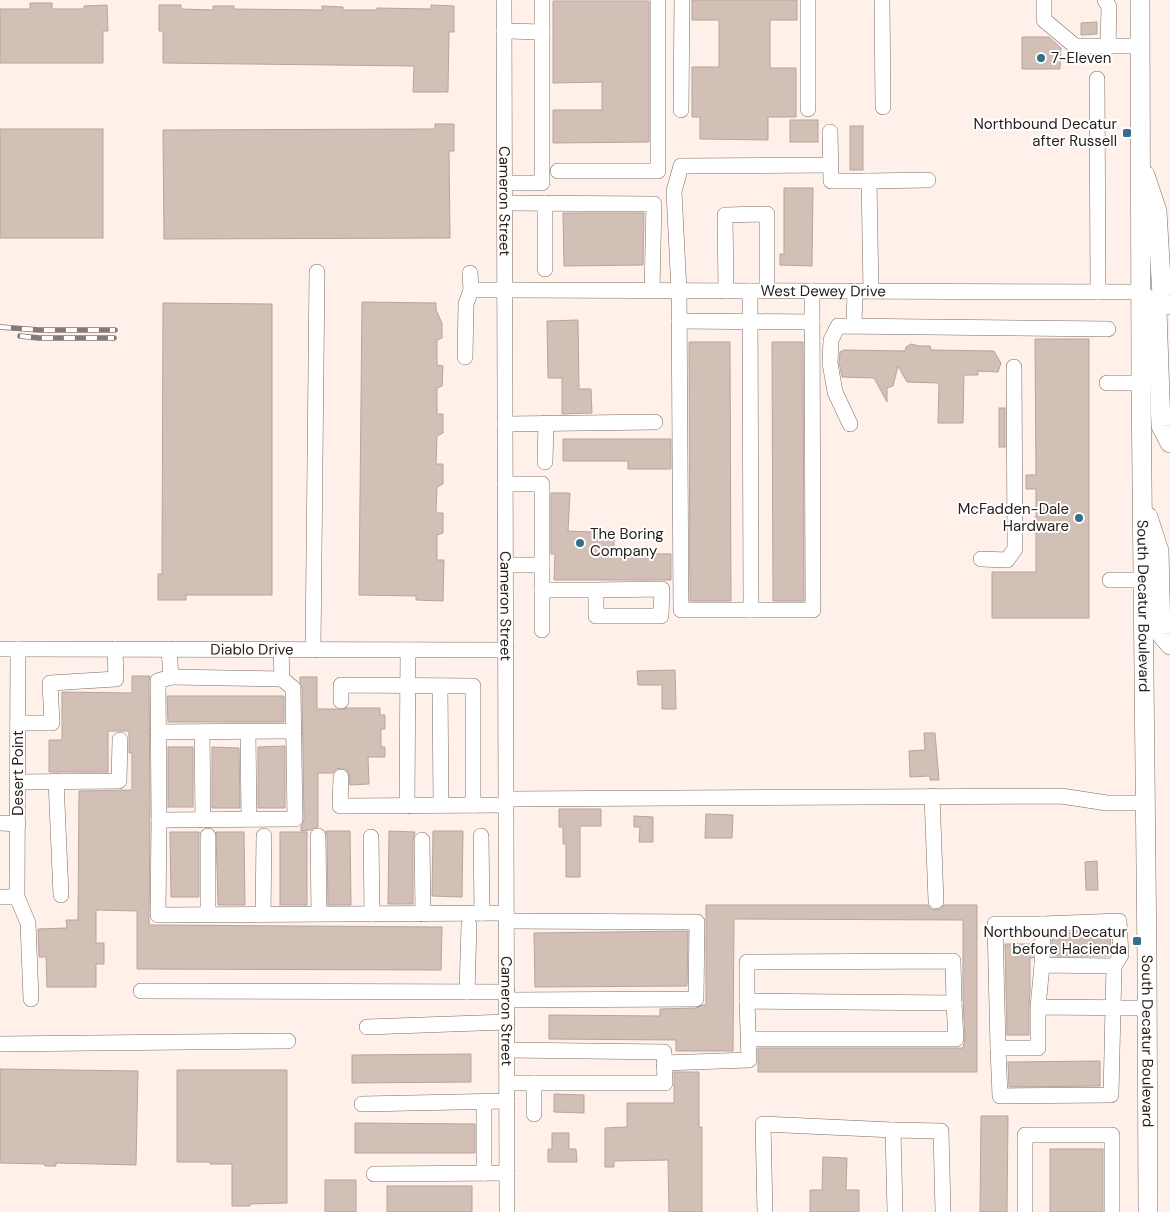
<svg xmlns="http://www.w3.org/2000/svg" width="1170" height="1212" viewBox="0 0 1170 1212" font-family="'DM Sans',sans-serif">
	<rect width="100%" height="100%" fill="#fff0e9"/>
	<g fill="#d2c0b7" stroke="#b6a59c">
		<polygon points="692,0 797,0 797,20 770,20 770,68 796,68 796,117 768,117 768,140 700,139 700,117 692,117 692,67 719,67 719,20 692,20"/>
		<polygon points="553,1 649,1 649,142 553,143 553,110 602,110 602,82 553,83"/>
		<polygon points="30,3 52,3 52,9 84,9 84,6 107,5 108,31 103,31 103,63 0,63 0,9 30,9"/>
		<polygon points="159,5 181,5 181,9 213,10 213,6 234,6 234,9 322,10 322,6 343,7 343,10 377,10 377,8 431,9 431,5 454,6 454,32 449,32 448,92 413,92 414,66 163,63 163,31 159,31"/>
		<polygon points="1097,22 1097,34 1081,35 1081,23"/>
		<polygon points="1022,37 1049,37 1050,38 1061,48 1060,69 1022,69"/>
		<rect x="790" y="120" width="28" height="22"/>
		<polygon points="435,124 454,124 454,151 449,151 450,238 164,239 163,130 435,129"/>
		<rect x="850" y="126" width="13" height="44"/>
		<rect x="0" y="129" width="103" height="109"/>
		<polygon points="784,188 813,188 812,266 780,265 780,254 784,254"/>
		<polygon points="563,213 644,213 643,265 564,266"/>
		<polygon points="362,302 436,303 436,310 442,323 442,338 437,340 437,365 443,366 442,386 437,388 437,414 443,414 443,433 437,436 436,464 443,464 443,484 437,487 436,513 443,513 443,533 437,535 437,560 444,560 443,601 416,600 416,596 359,595"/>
		<polygon points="163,303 272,304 272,595 186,595 186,600 158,600 158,574 162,574"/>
		<polygon points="578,320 579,389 591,389 592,413 562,414 562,378 548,378 547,321"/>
		<polygon points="1035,339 1089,339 1089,618 992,618 992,572 1036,572 1036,489 1026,489 1026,475 1036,475"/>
		<polygon points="689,342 730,342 731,601 690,601"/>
		<polygon points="772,342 803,342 804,601 773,601"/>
		<polygon points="911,344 919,346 930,346 931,350 994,351 1001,363 998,372 978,371 978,375 964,375 963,423 938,423 939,383 907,382 898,366 893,386 887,388 887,402 874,378 842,377 839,362 840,352 844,350 905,351 906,347"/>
		<rect x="999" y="408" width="6" height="39"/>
		<polygon points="563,439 671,439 671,469 628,469 628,461 563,461"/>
		<polygon points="551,493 570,493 568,531 614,533 614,553 671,554 671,580 554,580 555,554 551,554"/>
		<polygon points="675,670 676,709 662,709 662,685 638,685 637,671"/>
		<polygon points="132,676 150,676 149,681 150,807 149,925 442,927 441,970 137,969 137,911 96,910 96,943 104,943 104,964 96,964 96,987 47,987 46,957 39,957 38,929 67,928 66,920 78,920 79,791 132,790 132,753 129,753 129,731 108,731 108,772 49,772 49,740 62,740 62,692 132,693"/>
		<polygon points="300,677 317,677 317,709 336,709 341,710 346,708 380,708 380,715 385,715 385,729 381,729 381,747 385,747 385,757 368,757 369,784 350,785 349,773 346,769 342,768 336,769 333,773 318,773 318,827 314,828 311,830 301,831 301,826 303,823 304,819 302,688 300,682"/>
		<polygon points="167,696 284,696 284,722 168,722"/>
		<polygon points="924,733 935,733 939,780 930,780 930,776 910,777 909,751 925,750"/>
		<polygon points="285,746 285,808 258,808 258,747"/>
		<rect x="168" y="747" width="25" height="60"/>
		<polygon points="212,747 239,748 240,808 212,808"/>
		<polygon points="559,809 601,809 601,826 580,826 580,877 566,877 566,844 563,844 563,827 559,827"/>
		<polygon points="706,814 733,815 732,838 705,838"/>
		<polygon points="634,816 653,817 653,842 639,842 640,827 634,827"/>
		<polygon points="326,831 350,831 351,905 328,905 327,836"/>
		<polygon points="389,831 415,832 413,840 413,904 388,904"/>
		<polygon points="433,831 463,831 462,897 432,896"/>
		<polygon points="170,832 199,832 199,897 171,897"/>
		<polygon points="216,832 244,832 245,905 218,905"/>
		<rect x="280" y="832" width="27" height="73"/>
		<polygon points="1097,861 1098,890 1086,890 1085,862"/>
		<polygon points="706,905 928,905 931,909 936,910 941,909 944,905 977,905 977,1072 758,1072 758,1048 963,1048 965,1038 963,999 963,920 734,919 733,1051 676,1051 676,1040 549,1039 549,1015 660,1016 660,1009 696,1008 703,1005 706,1005"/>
		<polygon points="688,931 687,986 535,987 534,933"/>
		<polygon points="1110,931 1111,953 1109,956 1052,956 1052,933"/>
		<polygon points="1005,944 1033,944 1033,958 1030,958 1030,989 1029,1007 1029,1035 1007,1035"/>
		<polygon points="471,1054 471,1082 352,1083 352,1055"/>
		<polygon points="1100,1061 1100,1086 1009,1087 1008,1062"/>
		<polygon points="0,1069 138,1071 136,1165 56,1163 56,1166 45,1166 45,1164 0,1163"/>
		<polygon points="177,1070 287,1070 287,1203 250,1204 250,1206 232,1206 232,1164 210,1164 210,1162 177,1162"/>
		<polygon points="674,1072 699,1072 699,1127 702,1127 702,1212 669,1212 668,1160 614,1161 614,1167 605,1167 605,1128 627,1127 627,1103 674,1103"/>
		<polygon points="554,1094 584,1095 584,1113 554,1112"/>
		<polygon points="981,1116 1008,1116 1007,1212 980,1212"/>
		<polygon points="355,1123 475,1124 475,1153 355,1153"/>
		<polygon points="552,1133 569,1133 569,1149 576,1149 577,1162 548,1162 548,1149 552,1149"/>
		<rect x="1050" y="1149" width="53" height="63"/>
		<polygon points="823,1157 847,1158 846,1190 859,1190 859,1212 810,1212 810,1190 822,1190"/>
		<rect x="325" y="1180" width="31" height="32"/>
		<rect x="387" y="1186" width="85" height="26"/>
	</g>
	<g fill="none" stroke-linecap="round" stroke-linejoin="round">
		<defs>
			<g id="minor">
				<path id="s1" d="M504 0 507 1212"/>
				<polyline points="882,0 883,107"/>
				<polyline points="1044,0 1044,20 1075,46 1140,46"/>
				<polyline points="1105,0 1109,7 1108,47"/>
				<polyline points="504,31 542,32"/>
				<polyline points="1097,79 1098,292"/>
				<polyline points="808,109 808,0"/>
				<polyline points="681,110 682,0"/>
				<polyline points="830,132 831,181 869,181 871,291"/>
				<polyline points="558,171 658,171 658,0"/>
				<polyline points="869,181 928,180"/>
				<polyline points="505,183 542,183 542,0"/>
				<polyline points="505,203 654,204 652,290"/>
				<polyline points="545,203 545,269"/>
				<polyline points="470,273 471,290"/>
				<polyline points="726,291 725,215 767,214 767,291"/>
				<polyline points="750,291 751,610"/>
				<polyline points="812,291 813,610 681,610 679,291 674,191 681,166 830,165"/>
				<polyline points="679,321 812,322"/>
				<polyline points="854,325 855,291"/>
				<path id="s2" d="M465 357 466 304 471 290 1140 292"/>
				<polyline points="1107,383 1141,383"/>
				<polyline points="505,424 655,422"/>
				<polyline points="850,424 835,392 830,363 831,340 838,326 1108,329"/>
				<polyline points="545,462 546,423"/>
				<polyline points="505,484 542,484 542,565"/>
				<polyline points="981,559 1007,560 1015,549 1014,367"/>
				<polyline points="506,565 542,565 542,630"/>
				<polyline points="1110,580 1143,580"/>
				<polyline points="542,590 596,590 596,616 661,616 662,589 596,590"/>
				<path id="s3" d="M0 649 506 650"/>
				<polyline points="18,649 17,897 28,923 31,999"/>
				<polyline points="169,649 171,677 158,681 159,820 158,915 506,913"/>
				<polyline points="313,650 317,272"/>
				<polyline points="171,677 282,679 281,650"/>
				<polyline points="440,686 441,805"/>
				<polyline points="341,701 341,685 473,686 473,805"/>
				<polyline points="18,723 52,723 50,683 116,679 115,649"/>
				<polyline points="158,732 294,731"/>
				<polyline points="202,732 203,820"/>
				<polyline points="248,732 249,819"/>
				<polyline points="341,777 340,806 506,805"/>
				<polyline points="56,781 61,895"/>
				<polyline points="18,782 119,781 120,740"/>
				<polyline points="932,796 936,901"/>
				<polyline points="506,799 1061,796 1107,803 1146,803"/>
				<polyline points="407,806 408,650"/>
				<polyline points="159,820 295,819 293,688 282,679"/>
				<polyline points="0,823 18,824"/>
				<polyline points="208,836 208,914"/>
				<polyline points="318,836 319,913"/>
				<polyline points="481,836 482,913"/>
				<polyline points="371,837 372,914"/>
				<polyline points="422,840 423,914"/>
				<polyline points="0,897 17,897"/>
				<polyline points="263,914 264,836"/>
				<polyline points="507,921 697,922 696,999 507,1000"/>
				<polyline points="1042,965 1043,924 1119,921 1121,955 1114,966"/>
				<polyline points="141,991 507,992"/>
				<polyline points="467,992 469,925"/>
				<polyline points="747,1001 747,962 953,961 954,1003"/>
				<polyline points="1038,1007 1042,965 1114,966 1113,1008 1111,1095 1000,1096 998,1048 1038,1048 1038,1007 1147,1008"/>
				<polyline points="367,1027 507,1022"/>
				<polyline points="0,1044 288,1041"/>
				<polyline points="998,1048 995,924 1043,924"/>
				<polyline points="507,1050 664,1052 665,1083 507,1083"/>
				<polyline points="664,1063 749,1060 747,1001 954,1003 956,1039 748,1039"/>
				<polyline points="484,1102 484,1173"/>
				<polyline points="362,1104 507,1101"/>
				<polyline points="534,1114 534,1083"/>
				<polyline points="374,1174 507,1173"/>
				<polyline points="765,1212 763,1124 893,1130"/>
				<polyline points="895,1212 893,1130 941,1131 943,1212"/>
				<polyline points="1025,1212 1025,1135 1112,1135 1112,1212"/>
			</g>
			<g id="major">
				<path id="s4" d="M1140 0 1141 383 1147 962 1148 1212"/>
				<polyline points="1145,175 1157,211 1162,296 1170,305"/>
				<polyline points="1140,292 1157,310 1161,426 1170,443"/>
				<polyline points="1148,517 1159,551 1161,634 1170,645"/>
			</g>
		</defs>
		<use href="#minor" stroke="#7b6c63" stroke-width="16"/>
		<use href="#major" stroke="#7b6c63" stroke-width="20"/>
		<use href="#minor" stroke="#fff" stroke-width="15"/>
		<use href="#major" stroke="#fff" stroke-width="19"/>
		<defs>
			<g id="rail">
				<polyline points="0,327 39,330 115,330"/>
				<polyline points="20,336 39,338 114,338"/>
			</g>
		</defs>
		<use href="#rail" stroke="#847a75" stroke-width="5.5"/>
		<use href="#rail" stroke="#fff" stroke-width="4" stroke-dasharray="11" stroke-linecap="butt"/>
	</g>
	<g fill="#366f89" stroke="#fff" stroke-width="2">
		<circle cx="1041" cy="58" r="5"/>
		<rect x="1122" y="128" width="10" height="10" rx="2.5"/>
		<circle cx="1079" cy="518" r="5"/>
		<circle cx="580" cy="543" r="5"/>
		<rect x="1132" y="936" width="10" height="10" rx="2.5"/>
	</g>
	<g text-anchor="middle" stroke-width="4" stroke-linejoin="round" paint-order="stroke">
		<g font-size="15" fill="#27201d" stroke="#fff" text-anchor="end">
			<text x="1051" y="63" text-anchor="start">7-Eleven</text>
			<text x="1117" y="129">Northbound Decatur<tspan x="1117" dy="17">after Russell</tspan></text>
			<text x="1069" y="514">McFadden-Dale<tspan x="1069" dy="17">Hardware</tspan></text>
			<text x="590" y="539" text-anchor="start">The Boring<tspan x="590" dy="17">Company</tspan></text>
			<text x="1127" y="937">Northbound Decatur<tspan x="1127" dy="17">before Hacienda</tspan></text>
		</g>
		<g font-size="15" fill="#27201d" stroke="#fff">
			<text dy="5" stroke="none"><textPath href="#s1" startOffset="201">Cameron Street</textPath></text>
			<text dy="5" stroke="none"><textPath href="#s2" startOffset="420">West Dewey Drive</textPath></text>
			<text dy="5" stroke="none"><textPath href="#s1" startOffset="606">Cameron Street</textPath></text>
			<text dy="5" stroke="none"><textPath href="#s4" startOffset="606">South Decatur Boulevard</textPath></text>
			<text dy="5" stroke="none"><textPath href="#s3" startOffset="252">Diablo Drive</textPath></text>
			<text transform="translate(18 773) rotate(-90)" y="5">Desert Point</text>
			<text dy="5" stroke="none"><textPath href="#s1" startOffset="1011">Cameron Street</textPath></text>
			<text dy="5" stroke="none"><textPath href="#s4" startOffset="1041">South Decatur Boulevard</textPath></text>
		</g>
	</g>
</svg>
